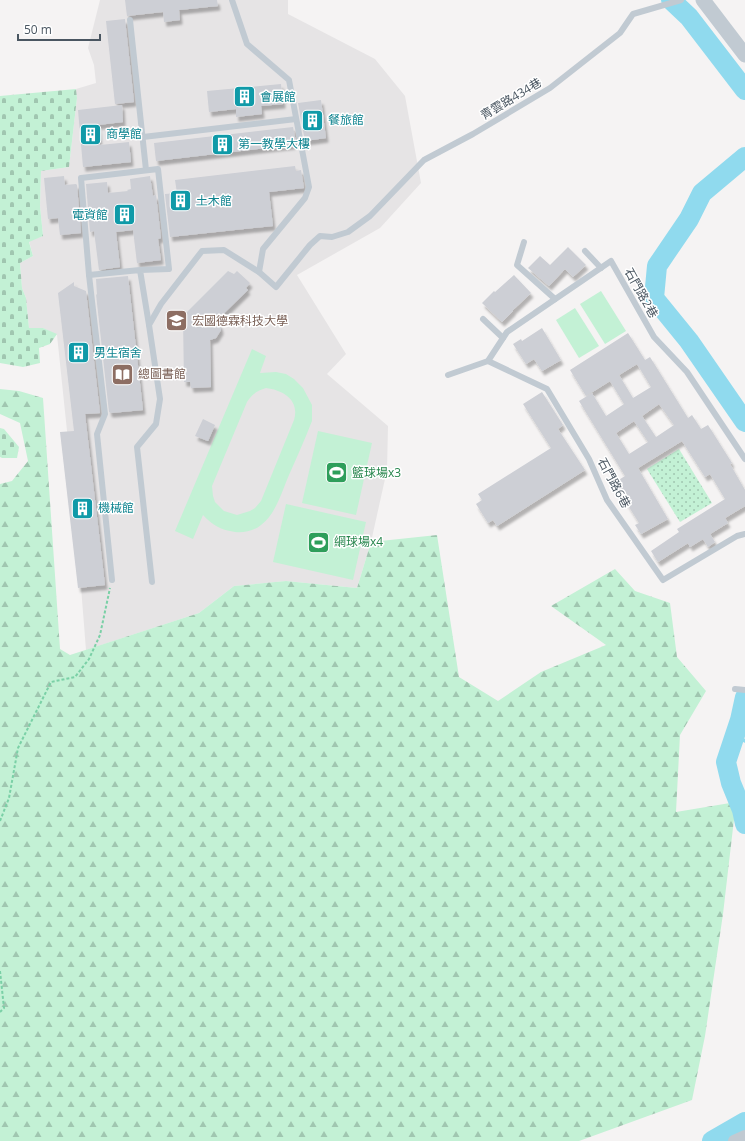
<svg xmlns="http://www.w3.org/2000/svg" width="745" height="1141" viewBox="0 0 745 1141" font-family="'Open Sans','Noto Sans TC',sans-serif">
	<defs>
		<pattern id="grass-dots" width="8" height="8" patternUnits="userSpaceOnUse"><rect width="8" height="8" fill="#c3f1d5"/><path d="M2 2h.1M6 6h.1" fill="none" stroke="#a0c6b0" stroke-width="1.8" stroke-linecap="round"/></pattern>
		<pattern id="forest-firs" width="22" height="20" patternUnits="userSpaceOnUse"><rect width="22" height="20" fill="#c3f1d5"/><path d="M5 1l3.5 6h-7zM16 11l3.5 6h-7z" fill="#a0c6b0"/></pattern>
		<pattern id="cemetery-stones" width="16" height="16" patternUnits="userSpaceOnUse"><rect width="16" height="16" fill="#c3f1d5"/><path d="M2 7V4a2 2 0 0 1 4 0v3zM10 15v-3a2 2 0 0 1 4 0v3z" fill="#a0c6b0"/></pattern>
		<filter id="shadow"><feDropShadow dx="2.5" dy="4.5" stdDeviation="1" flood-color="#0004"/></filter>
	</defs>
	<rect width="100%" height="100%" fill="#f5f3f3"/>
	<polygon fill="#e6e4e5" points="100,0 288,0 288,14 375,59 405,96 421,183 380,228 297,275 346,354 327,374 388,426 387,470 371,542 357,588 286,581 234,586 199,613 86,650 74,498 57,335 43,328 29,328 26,298 22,288 20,263 33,256 29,241 43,236 40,206 41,171 69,167 77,98 76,89 96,83 94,65 88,48"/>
	<polygon fill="url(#grass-dots)" points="679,449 712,503 680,522 647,469"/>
	<polygon fill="url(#forest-firs)" points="0,389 19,391 43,398 60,649 70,655 199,613 234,586 286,581 357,588 371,542 437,535 459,677 498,701 541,672 606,645 551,606 615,569 635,591 670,603 677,657 706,691 680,735 676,812 736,802 723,914 705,1036 692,1100 579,1141 0,1141 0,484 12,481 28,461 20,423 0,414"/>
	<g fill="url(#cemetery-stones)">
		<polygon points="76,89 77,98 69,167 41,171 40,206 43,236 29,242 33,256 20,263 22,288 26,298 29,328 43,328 57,334 50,344 39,348 40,363 23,367 0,363 0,96"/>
		<polygon points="0,428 4,429 19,447 17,458 2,458 0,457"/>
	</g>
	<g fill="#c3f1d5" fill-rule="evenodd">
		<polygon points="601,291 626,331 605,344 580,304"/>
		<polygon points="575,308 599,346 579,358 556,320"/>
		<path d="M252 349 266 356 260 373 276 372 286 374 294 379 303 388 312 405V421C305 439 297 457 289 475 282 491 276 514 261 525 254 531 243 533 235 532 221 530 212 525 203 515L193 539 175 531ZM266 388C283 390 300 400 294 420L261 501 255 508 250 511 237 515 224 511 215 502 213 496 212 486 247 402C252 394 257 391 266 388Z"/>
		<polygon points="318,431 372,443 356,515 302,503"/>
		<polygon points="286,504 366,522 353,580 273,562"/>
	</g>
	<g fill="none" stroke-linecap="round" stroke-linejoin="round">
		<polyline stroke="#90daee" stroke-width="3.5" points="735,735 745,741"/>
		<g stroke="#90daee" stroke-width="20">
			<polyline points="671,0 689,17 745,90"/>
			<polyline points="745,157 702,193 689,219 657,266 654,298 689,341 745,422"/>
			<polyline points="745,697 740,720 726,762 731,783 742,810 745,824"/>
			<polyline points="712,1141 745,1122"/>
		</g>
	</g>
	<g fill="#cdcfd5" fill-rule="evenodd" filter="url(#shadow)">
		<polygon points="125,0 217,0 218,6 179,10 180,20 164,22 163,12 127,16"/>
		<polygon points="125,19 134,102 115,104 106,21"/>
		<polygon points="281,84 283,104 261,106 262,114 236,117 236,109 209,112 207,91"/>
		<polygon points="321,100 326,138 305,141 298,103"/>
		<polygon points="122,105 123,122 98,125 100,145 129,142 131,162 83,167 78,110"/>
		<polygon points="293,127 296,142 292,142 293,145 156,161 154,143"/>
		<polygon points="295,166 296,171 301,170 304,188 269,192 273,226 170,237 165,194 177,193 175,180"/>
		<polygon points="64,176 65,185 76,184 77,185 81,233 60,235 58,218 48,219 44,178"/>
		<polygon points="150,176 153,196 156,195 161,238 158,239 161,260 137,263 133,230 116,232 120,267 99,270 94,231 90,232 86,184 107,182 108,193 128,191 127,190 131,189 130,179"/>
		<polygon points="568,247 586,265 573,277 565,269 549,286 528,268 540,256 550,265"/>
		<polygon points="228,271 234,274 237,271 250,283 246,288 248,290 216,321 220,325 221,330 216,338 210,340 211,387 191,388 190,382 184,382 183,316"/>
		<polygon points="514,275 531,293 513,310 513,311 502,322 482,303 494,291 495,292"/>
		<polygon points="128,276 143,410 111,413 109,412 96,294 97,295 96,279"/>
		<polygon points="74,282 74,286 86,291 100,413 85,414 105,585 78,588 60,432 74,431 58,293"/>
		<polygon points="542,328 561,360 542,371 534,359 526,364 513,344 521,339 522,341"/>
		<path d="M628 333 645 360 650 357 688 418 692 415 701 429 708 425 732 463 730 464 745 490V506L725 518 728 523 710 534 715 542 708 547 703 539 690 547 688 543 658 562 651 551 679 532 677 529 725 499 710 474 705 477 682 441 638 468 668 519 641 534 635 525 639 523 614 483 625 476 579 401 592 393 606 416 624 404 610 381 586 396 570 370ZM637 364 651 387 633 398 619 375ZM659 404 674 425 656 437 642 416ZM634 421 648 442 629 454 616 433Z"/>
		<polygon points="542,392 563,425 558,429 585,470 497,526 493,520 488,523 476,504 482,500 478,494 551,448 523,404"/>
		<polygon points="203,419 215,425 208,441 195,436"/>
	</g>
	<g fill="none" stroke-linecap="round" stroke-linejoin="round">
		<g stroke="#7ad0a6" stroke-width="2" stroke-dasharray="3 2" stroke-linecap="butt">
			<polyline points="0,821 9,798 18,748 51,682 75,677 89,659 100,635 110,588"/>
			<polyline points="0,971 4,1008 0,1012"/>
		</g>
		<g stroke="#c1cad2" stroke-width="6">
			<polyline points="232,0 247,44 289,80 309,187 305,198 263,249 259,272"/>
			<polyline points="130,20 146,170"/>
			<polyline points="143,137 296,119"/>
			<polyline points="524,242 517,265 555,299"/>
			<polyline points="585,251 601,268"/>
			<polyline points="140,270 89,275 81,178 158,169 169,269 140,270 149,325"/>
			<polyline points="89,275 105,414 97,434 112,580"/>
			<polyline points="483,319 503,338"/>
			<polyline points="488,361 547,389 589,459 607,500 663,580 737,536 745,534"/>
			<polyline points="448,375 488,361 507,332 611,261 654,337 687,372 745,459"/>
			<polyline points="152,582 137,447 156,424 160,399 149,325 161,304 202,251 224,250 259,272 276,287 310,245 320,236 332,237 348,232 370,216 424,160 473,134 550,88 620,33 633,14 681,0"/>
			<polyline points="735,689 745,690"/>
		</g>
		<polyline stroke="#c1cad2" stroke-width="12" points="734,1141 745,1136"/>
		<polyline stroke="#c1cad2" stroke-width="15" points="703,0 745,55"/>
	</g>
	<defs>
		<symbol id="building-square" viewBox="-11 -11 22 22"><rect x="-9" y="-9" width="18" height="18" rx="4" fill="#0f9aa8" stroke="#fff"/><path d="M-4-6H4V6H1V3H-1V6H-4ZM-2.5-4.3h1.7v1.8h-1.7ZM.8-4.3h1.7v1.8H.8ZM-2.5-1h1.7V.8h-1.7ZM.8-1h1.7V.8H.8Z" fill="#fff"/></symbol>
		<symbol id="university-square" viewBox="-11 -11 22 22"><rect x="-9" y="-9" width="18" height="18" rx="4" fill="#8d6e63" stroke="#fff"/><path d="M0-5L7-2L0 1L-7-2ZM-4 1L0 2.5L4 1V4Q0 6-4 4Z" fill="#fff"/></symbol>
		<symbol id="library-square" viewBox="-11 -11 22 22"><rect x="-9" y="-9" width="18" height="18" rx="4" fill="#8d6e63" stroke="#fff"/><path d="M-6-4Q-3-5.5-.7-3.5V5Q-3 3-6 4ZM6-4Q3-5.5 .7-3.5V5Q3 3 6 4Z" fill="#fff"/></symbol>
		<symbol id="stadium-square" viewBox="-11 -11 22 22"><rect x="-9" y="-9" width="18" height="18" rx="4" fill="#2e9e5b" stroke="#fff"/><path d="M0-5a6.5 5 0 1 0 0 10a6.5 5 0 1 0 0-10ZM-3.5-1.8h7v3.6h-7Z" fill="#fff"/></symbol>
	</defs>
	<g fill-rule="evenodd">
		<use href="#building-square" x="232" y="84" width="25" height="25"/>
		<use href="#building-square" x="300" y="108" width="25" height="25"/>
		<use href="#building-square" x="78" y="122" width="25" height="25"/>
		<use href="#building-square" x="210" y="132" width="25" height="25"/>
		<use href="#building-square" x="168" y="188" width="25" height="25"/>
		<use href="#building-square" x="112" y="202" width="25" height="25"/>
		<use href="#university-square" x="164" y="308" width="25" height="25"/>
		<use href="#building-square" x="66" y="340" width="25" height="25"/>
		<use href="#library-square" x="110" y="362" width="25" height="25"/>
		<use href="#stadium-square" x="324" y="460" width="25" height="25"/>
		<use href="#building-square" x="70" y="496" width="25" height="25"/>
		<use href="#stadium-square" x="306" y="530" width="25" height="25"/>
	</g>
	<g text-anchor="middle" stroke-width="3" stroke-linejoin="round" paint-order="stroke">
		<g font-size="12" fill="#0d838f" stroke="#fff" text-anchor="start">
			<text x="260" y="101">會展館</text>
			<text x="328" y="124">餐旅館</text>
			<text x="106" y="138">商學館</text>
			<text x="238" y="148">第一教學大樓</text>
			<text x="196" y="205">土木館</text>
			<text x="108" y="219" text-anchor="end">電資館</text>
			<text x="94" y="357">男生宿舍</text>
			<text x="98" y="512">機械館</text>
		</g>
		<g font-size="12" fill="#4a5661" stroke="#fff">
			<text transform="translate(511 99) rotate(-31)" y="4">青雲路434巷</text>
			<text transform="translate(641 293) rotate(61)" y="4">石門路2巷</text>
			<text transform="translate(614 483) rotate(62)" y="4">石門路6巷</text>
		</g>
		<g font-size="12" fill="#785e54" stroke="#fff" text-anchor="start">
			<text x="192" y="325">宏國德霖科技大學</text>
			<text x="138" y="378">總圖書館</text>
		</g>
		<g font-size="12" fill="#27864d" stroke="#fff" text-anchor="start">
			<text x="352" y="477">籃球場x3</text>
			<text x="334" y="546">網球場x4</text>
		</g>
	</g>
	<path d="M18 34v6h82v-6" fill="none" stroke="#4a5661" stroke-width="2"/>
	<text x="24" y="34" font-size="12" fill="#4a5661" stroke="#ffffff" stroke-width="3" paint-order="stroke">50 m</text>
</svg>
